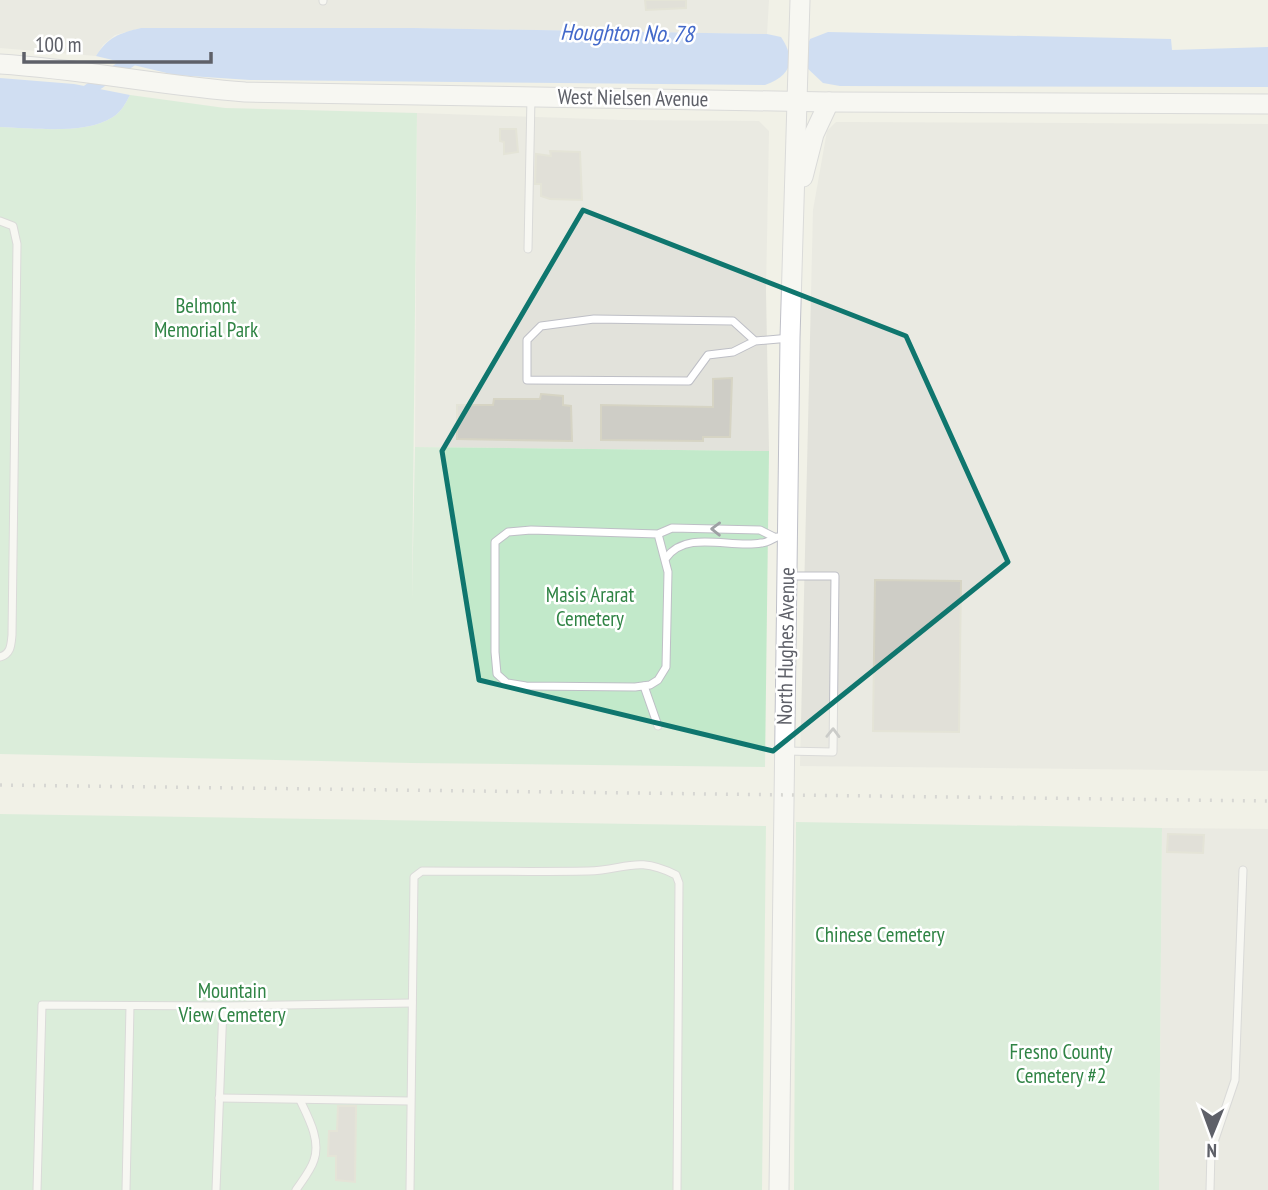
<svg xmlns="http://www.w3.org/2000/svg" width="1268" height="1190" viewBox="0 0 1268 1190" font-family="'PT Sans Narrow',sans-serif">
	<rect width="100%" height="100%" fill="#f1f1e7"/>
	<g fill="#e2e2db">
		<polygon points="0,0 769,0 767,34 414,28 141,28 115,35 103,45 96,56 0,48"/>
		<polygon points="417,113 622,120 759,121 769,131 766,291 769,451 415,447"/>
		<polygon points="836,122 1268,124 1268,771 800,766 813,210 827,131"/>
		<polygon points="1162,828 1268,829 1268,1190 1159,1190"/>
	</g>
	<g fill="#c2e9ca">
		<path d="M130 95 225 108 417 113 412 600 415 447 769 451 765 767 411 763 0 754V127C32 128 86 135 113 117 122 111 125 104 130 95Z"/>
		<polygon points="0,814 766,826 762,1190 0,1190"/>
		<polygon points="796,822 1162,828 1159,1190 794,1190"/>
	</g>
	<g fill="#a8c8ff">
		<path d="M141 28H414L767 34 781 37C797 61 790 76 765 85L250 80 175 75 96 56C108 37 120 33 141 28Z"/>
		<polygon points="828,32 1171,39 1172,50 1268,47 1268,87 840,86 823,83 805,66 805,51 810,39"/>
		<path d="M0 78 74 84 130 95C125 104 122 111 113 117 86 135 32 128 0 127Z"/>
	</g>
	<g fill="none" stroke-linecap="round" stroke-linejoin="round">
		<polyline stroke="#a8c8ff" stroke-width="12" points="80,96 139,55"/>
	</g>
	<g fill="#cecdc6" stroke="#d6d4c4" stroke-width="2">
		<polygon points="645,0 686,0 686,8 646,10"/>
		<polygon points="500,129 516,129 518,152 504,154 504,142 500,141"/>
		<polygon points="550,151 580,152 582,200 550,199 541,196 541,184 535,184 536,154 551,156"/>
		<polygon points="732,378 730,437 703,437 703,441 601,440 601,405 713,407 713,379"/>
		<polygon points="541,394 563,396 563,405 571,406 572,441 457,439 457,405 493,405 494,399 540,399"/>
		<polygon points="875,580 961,581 959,732 873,731"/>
		<polygon points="1168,834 1204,835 1203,853 1167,852"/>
		<polygon points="338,1106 356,1106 355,1182 336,1180 336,1156 328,1156 329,1131 337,1131"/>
	</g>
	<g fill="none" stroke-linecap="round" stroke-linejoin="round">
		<defs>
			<g id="lane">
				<polyline points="323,0 323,1"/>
				<path d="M0 221 13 226 17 244 12 635C11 645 11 654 0 657"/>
				<polyline points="528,249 531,97"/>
				<polyline points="755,341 733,321 594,319 541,326 527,340 527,380 689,381 708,355 733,352 755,341 790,338"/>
				<polyline points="658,534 668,572 666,667 658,680 650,685 635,687 526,686 507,683 497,674 495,652 495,542 508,532 531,530 658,534 672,528 760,530 774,537"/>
				<path d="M666 558C687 529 731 549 761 543 767 543 772 539 777 537"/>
				<polyline points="644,686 658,726"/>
				<polyline points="785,751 833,752 835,576 787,576"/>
				<polyline points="219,1098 410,1101"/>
				<polyline points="37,1190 42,1005 223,1006 412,1003"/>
				<polyline points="126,1190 130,1006"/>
				<polyline points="216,1190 223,1006"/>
				<path d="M296 1190C302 1181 311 1170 314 1160 321 1140 308 1117 300 1100"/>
				<path d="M410 1190 414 877 422 871C477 871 532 872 588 871 626 870 636 855 676 875L679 883 677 1190"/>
				<polyline points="1210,1190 1211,1151 1235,1080 1243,870"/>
			</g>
			<g id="secondary">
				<path d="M0 64C82 69 163 86 245 92L829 102 1268 104"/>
				<polyline points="803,177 814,134 829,102"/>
				<polyline points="779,1190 790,338 800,0"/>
			</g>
		</defs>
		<use href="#lane" stroke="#bebfc6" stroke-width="9"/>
		<use href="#secondary" stroke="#bfc0c8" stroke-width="21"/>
		<use href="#lane" stroke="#fff" stroke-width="7"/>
		<use href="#secondary" stroke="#fff" stroke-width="19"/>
		<polyline stroke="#b9b9bb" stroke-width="3.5" stroke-dasharray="2 9" stroke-linecap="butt" points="0,785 1268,801"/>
	</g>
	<defs><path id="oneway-chevron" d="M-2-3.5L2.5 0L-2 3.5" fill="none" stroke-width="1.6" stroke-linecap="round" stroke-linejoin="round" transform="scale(1.75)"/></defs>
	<g stroke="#9ea0a4">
		<use href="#oneway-chevron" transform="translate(716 529) rotate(-179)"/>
		<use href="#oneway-chevron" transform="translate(833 733) rotate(-89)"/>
	</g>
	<path d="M0 0H1268V1190H0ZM583 210 906 336 1008 562 773 751 479 680 442 451Z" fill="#f1f1e7" fill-opacity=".55" fill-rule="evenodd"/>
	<path fill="none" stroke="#0f766e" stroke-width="5" stroke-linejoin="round" d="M583 210 906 336 1008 562 773 751 479 680 442 451Z"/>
	<g text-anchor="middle" stroke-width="5" stroke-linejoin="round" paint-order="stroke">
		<g font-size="21" fill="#5e6068" stroke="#fff">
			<text transform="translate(633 98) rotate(1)" y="7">West Nielsen Avenue</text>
			<text transform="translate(786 646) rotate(-89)" y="7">North Hughes Avenue</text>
		</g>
		<g font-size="21" fill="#308445" stroke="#fff">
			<text x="206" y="313">Belmont<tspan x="206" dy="24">Memorial Park</tspan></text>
			<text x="590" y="602">Masis Ararat<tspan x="590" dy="24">Cemetery</tspan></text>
			<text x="880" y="942">Chinese Cemetery</text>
			<text x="232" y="998">Mountain<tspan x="232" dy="24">View Cemetery</tspan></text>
			<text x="1061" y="1059">Fresno County<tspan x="1061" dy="24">Cemetery #2</tspan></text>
		</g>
		<g font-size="23" font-style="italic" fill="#4369ca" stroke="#fff">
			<text transform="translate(627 33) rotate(1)" y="8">Houghton No. 78</text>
		</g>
	</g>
	<g transform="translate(1212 1134) rotate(181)" stroke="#ffffff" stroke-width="5" paint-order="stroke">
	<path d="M0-5L12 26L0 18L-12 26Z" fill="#5e6068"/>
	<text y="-10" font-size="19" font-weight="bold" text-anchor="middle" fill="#5e6068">N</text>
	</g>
	<path d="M24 52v10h187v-10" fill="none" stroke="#5e6068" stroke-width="3.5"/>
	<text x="35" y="52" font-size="21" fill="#5e6068" stroke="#ffffff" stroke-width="5" paint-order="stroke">100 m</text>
</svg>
